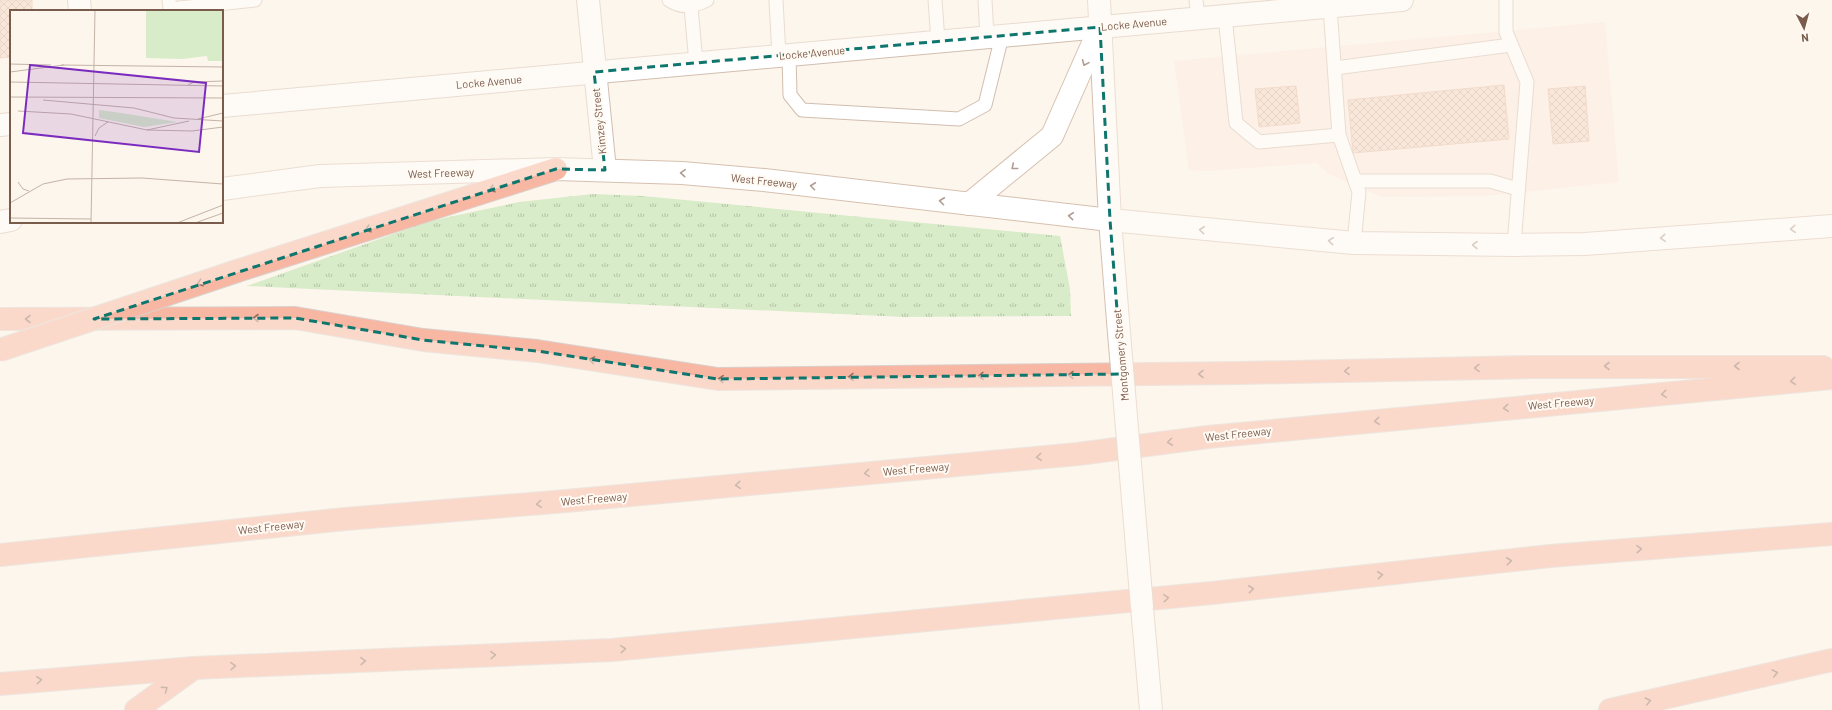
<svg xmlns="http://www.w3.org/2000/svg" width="1832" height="710" viewBox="0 0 1832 710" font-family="Barlow,sans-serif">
	<defs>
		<pattern id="grass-tufts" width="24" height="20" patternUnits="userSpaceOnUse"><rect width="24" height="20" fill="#d8ecc9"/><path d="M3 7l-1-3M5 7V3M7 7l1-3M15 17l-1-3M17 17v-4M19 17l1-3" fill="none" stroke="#b4c2a5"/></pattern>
		<pattern id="building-cross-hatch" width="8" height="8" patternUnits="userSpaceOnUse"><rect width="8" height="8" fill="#f3d5c3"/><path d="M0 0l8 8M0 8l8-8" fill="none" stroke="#cab0a1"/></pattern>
	</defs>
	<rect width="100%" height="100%" fill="#fdf6ec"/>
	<polygon fill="#fde8e0" points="1605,22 1619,182 1483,196 1382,197 1329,174 1317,163 1208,171 1189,170 1174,61"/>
	<polygon fill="url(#grass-tufts)" points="593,194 643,196 1060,236 1070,289 1071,316 903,317 247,286 430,221 519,202"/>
	<g fill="url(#building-cross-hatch)" stroke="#e6bba3">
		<polygon points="0,0 32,0 32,11 11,11 11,57 0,58"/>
		<polygon points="1504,85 1509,139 1353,153 1348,100"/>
		<polygon points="1296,86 1300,123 1259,127 1255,89"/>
		<polygon points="1585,86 1589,141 1553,144 1548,89"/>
	</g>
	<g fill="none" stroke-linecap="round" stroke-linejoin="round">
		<defs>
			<g id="lane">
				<polyline points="169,0 170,9 255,0"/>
				<path d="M669 0C682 9 694 7 707 0"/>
				<polyline points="776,0 779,56"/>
				<polyline points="935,0 938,41"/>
				<polyline points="985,0 987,37"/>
				<polyline points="1196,0 1198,18"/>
				<polyline points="1506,0 1506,32 1527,82 1514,245"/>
				<polyline points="691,7 696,63"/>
				<polyline points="1330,7 1339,135 1359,192 1354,243"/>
				<polyline points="1225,16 1236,123 1259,142 1339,135"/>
				<polyline points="789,55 790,95 802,110 959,119 985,105 1002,36"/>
				<polyline points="1335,68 1511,45"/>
				<polyline points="1355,181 1490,181 1518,189"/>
			</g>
			<g id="street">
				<polyline points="79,0 80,11"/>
				<polyline points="588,0 605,170"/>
				<polyline points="222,106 1402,0"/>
				<polyline points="0,125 11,124"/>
			</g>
			<g id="secondary">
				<polyline points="1099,0 1110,220 1118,321"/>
				<polyline points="222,189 320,176 556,169 682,173 764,180 1110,220 1354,243 1514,245 1585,244 1832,226"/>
				<polyline points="969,204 1052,136 1098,32"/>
				<polyline points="0,222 11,220"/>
				<polyline points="1142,607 1151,710"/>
			</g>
			<g id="highway">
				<polyline points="237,271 556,169"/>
				<polyline points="0,319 295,318 423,340 537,351 718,379 1240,373 1532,367 1823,367"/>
				<polyline points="0,555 345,519 555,502 1078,454 1208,437 1832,378"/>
				<polyline points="0,684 194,668 612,650 1212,593 1550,556 1832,534"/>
				<polyline points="136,710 194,668"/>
				<polyline points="1610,710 1832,660"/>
			</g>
		</defs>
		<use href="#lane" stroke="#d1beb0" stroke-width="15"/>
		<use href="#street" stroke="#d1beb0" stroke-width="24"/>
		<use href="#secondary" stroke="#d6c0b0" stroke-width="24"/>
		<use href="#highway" stroke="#dad1cd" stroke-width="24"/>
		<use href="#lane" stroke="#fff" stroke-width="13"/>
		<use href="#street" stroke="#fff" stroke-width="22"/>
		<use href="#secondary" stroke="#fff" stroke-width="22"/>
		<use href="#highway" stroke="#f7b7a3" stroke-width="22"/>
		<defs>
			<polyline id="secondary-bridge" points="1118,321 1142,607"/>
			<polyline id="highway-bridge" points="0,350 237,271"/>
		</defs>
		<use href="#secondary-bridge" stroke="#d6c0b0" stroke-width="24" stroke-linecap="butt"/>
		<use href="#highway-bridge" stroke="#dad1cd" stroke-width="24" stroke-linecap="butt"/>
		<use href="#secondary-bridge" stroke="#fff" stroke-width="22"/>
		<use href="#highway-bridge" stroke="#f7b7a3" stroke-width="22"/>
	</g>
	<defs><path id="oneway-chevron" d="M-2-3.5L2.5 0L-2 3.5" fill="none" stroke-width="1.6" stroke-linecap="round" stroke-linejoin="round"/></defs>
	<g stroke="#af9d94">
		<use href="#oneway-chevron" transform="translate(1085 63) rotate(114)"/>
		<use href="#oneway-chevron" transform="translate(1014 167) rotate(141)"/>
		<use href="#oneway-chevron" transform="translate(683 173) rotate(-176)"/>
		<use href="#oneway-chevron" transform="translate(813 186) rotate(-173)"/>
		<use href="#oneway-chevron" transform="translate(942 201) rotate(-173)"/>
		<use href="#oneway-chevron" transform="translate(1071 216) rotate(-174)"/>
		<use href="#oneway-chevron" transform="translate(1793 229) rotate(176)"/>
		<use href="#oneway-chevron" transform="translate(1202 230) rotate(-174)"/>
		<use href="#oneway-chevron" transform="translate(1663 238) rotate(176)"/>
		<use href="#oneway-chevron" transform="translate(1331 241) rotate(-175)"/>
		<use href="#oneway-chevron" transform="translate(1475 245) rotate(-179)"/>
	</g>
	<g stroke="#936e5e">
		<use href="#oneway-chevron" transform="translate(492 189) rotate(162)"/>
		<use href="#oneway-chevron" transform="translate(368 229) rotate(162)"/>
		<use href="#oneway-chevron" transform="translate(200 283) rotate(162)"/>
		<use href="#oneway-chevron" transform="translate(256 318) rotate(180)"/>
		<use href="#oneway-chevron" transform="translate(28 319) rotate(180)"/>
		<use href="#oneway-chevron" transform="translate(592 360) rotate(-171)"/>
		<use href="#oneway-chevron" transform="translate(1607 366) rotate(180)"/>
		<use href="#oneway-chevron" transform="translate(1737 366) rotate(180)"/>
		<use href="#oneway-chevron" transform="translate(1477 368) rotate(179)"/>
		<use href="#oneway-chevron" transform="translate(1347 371) rotate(179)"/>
		<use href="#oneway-chevron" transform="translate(1201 374) rotate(180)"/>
		<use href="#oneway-chevron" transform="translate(1071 375) rotate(180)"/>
		<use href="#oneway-chevron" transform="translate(981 376) rotate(179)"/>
		<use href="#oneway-chevron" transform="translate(851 377) rotate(179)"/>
		<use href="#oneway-chevron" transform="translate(721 379) rotate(-178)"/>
		<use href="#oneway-chevron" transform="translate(1793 381) rotate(175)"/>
		<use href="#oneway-chevron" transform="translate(1664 394) rotate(175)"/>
		<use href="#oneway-chevron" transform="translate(1506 408) rotate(175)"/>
		<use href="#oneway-chevron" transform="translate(1377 421) rotate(175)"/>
		<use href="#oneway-chevron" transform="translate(1170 442) rotate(173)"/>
		<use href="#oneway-chevron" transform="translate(1039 457) rotate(175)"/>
		<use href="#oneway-chevron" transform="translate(867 473) rotate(175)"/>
		<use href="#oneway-chevron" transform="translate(738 485) rotate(175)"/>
		<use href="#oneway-chevron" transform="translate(539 504) rotate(175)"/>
		<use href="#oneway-chevron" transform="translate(1639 549) rotate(-4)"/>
		<use href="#oneway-chevron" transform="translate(1509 561) rotate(-6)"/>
		<use href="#oneway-chevron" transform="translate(1380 575) rotate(-6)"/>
		<use href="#oneway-chevron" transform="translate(1251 589) rotate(-6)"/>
		<use href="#oneway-chevron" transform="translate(1166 598) rotate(-5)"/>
		<use href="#oneway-chevron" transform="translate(623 649) rotate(-5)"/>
		<use href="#oneway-chevron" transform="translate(493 655) rotate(-2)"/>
		<use href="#oneway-chevron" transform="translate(363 661) rotate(-2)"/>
		<use href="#oneway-chevron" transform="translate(233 666) rotate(-2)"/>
		<use href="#oneway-chevron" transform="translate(1775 673) rotate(-13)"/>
		<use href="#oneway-chevron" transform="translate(39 680) rotate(-5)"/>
		<use href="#oneway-chevron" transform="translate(165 689) rotate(-36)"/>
		<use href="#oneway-chevron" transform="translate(1648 701) rotate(-13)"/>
	</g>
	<path d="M0 0H1832V710H0ZM1100 27 1110 220 1122 374 718 379 537 351 423 340 295 318 94 319 556 169 605 170 594 72Z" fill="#fdf6ec" fill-opacity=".55" fill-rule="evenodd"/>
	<path fill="none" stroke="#0f766e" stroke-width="3" stroke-dasharray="8 5" stroke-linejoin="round" d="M1100 27 1110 220 1122 374 718 379 537 351 423 340 295 318 94 319 556 169 605 170 594 72Z"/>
	<g text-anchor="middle" stroke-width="4" stroke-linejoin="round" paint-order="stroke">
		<g font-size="11" fill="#7a5c4d" stroke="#fffaf3">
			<text transform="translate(1134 24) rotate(-5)" y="4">Locke Avenue</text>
			<text transform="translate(812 53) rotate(-5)" y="4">Locke Avenue</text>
			<text transform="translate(489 82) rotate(-5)" y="4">Locke Avenue</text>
			<text transform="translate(599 121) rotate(-96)" y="4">Kimzey Street</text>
			<text transform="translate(441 173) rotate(-2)" y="4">West Freeway</text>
			<text transform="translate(764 181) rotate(6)" y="4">West Freeway</text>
			<text transform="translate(1121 355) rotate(-95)" y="4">Montgomery Street</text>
			<text transform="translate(1561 403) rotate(-5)" y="4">West Freeway</text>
			<text transform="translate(1238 434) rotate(-6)" y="4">West Freeway</text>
			<text transform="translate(916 469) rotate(-5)" y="4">West Freeway</text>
			<text transform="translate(594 499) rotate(-5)" y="4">West Freeway</text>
			<text transform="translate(271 527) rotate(-6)" y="4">West Freeway</text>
		</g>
	</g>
	<g transform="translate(10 10)">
		<rect width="213" height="213" fill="#fdf6ec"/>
		<path d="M89 100 105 102 168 112 134 117 89 108Z" fill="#d8ecc9"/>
		<path d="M136 0H213V51H198L197 46 172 49 136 48Z" fill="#d8ecc9"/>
		<path d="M213 11V45L202 44 203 19 213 18Z" fill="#d8ecc9"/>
		<path fill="none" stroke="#c5b3a7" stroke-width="1" d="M0 54 41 55M51 55 213 57M0 62 54 55M0 72 213 76M178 75 184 72 213 71M0 87 213 88M33 90 124 98 164 108 213 111M8 101 61 104 137 120 182 121 213 117M188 109 213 103M137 120 179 111M85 126 89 118 98 112M8 172 13 179 19 181M0 193 33 174 57 169 132 168 213 174M0 208 81 209M81 213 85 0M167 213 213 195M185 213 213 203"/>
		<path fill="#7b2cbf" fill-opacity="0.15" stroke="#7b2cbf" stroke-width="2" d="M20 55 196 73 189 142 13 123Z"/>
		<rect width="213" height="213" fill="none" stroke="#7a5c4d" stroke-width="2"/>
	</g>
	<g transform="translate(1804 28) rotate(174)" stroke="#fffaf3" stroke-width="3" paint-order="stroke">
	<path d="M0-3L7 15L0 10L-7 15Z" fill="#7a5c4d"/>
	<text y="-6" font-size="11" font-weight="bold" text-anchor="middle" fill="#7a5c4d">N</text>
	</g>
</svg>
